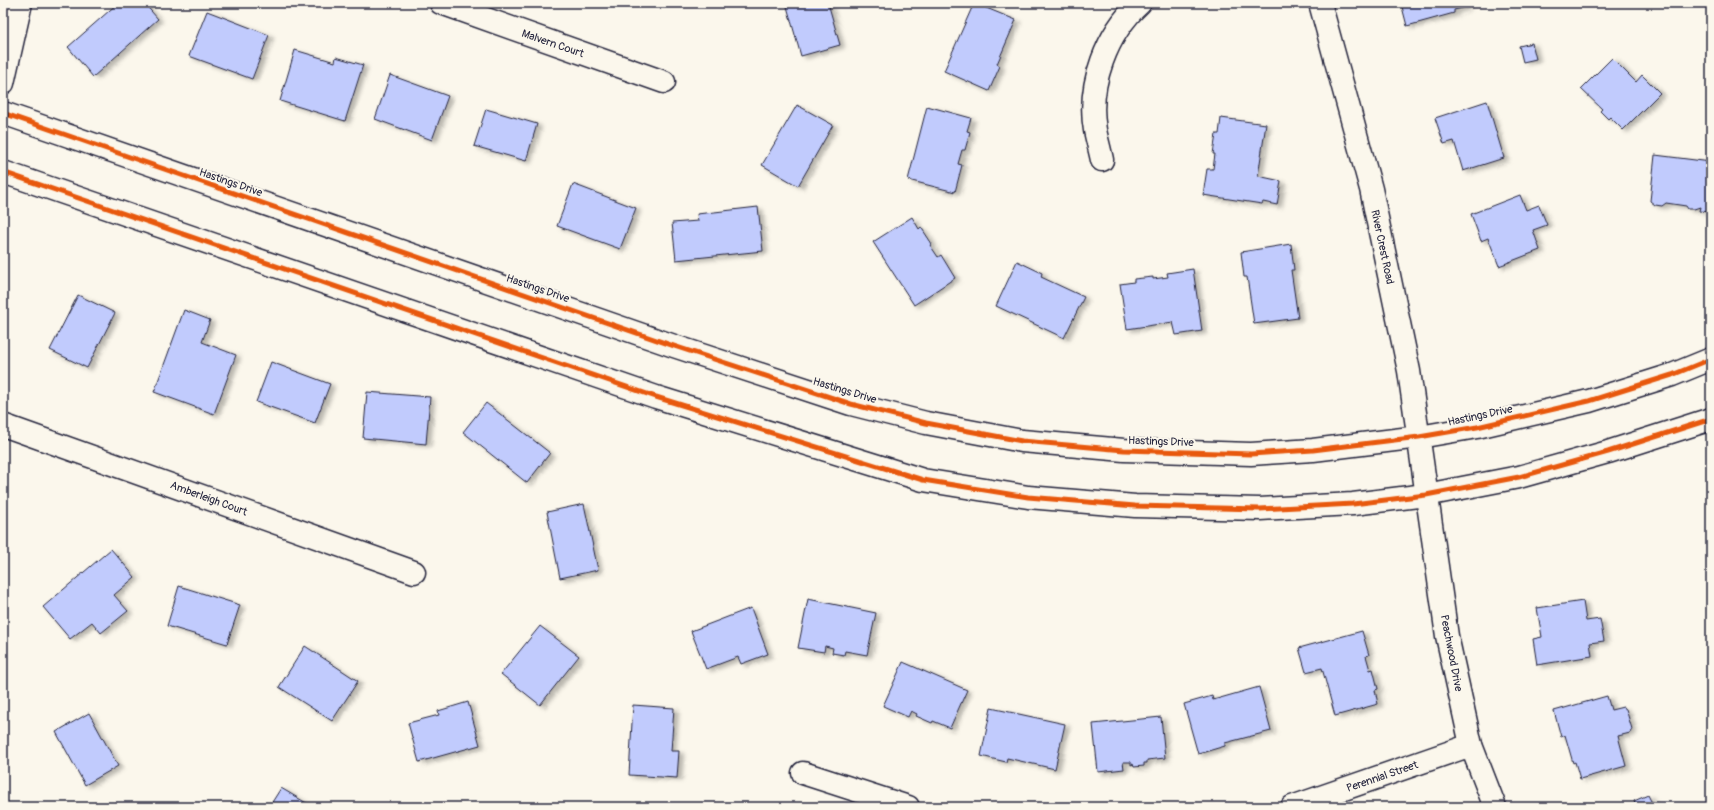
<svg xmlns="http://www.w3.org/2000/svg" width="1714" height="810" viewBox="0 0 1714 810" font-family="Pangolin,sans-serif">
	<defs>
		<filter id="shadow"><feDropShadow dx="4.5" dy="2.5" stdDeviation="2" flood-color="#0004"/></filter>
	</defs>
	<rect width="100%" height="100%" fill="#fbf7ec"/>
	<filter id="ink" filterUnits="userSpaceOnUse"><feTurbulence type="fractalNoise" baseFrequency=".025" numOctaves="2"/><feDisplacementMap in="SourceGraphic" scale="8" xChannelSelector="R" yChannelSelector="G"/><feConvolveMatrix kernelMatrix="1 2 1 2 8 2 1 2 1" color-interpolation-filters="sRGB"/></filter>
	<g filter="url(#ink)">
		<g fill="#c1cbfd" stroke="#22223b" filter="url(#shadow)">
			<polygon points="118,3 144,3 158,19 93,77 68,47"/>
			<polygon points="786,3 828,3 840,45 801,56"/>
			<polygon points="974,3 1016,20 997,64 1000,66 989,91 944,71"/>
			<polygon points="1401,3 1465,3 1466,7 1454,10 1454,13 1407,26"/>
			<polygon points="207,11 269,35 252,79 189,56"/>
			<polygon points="1532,43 1536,59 1523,62 1519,46"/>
			<polygon points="295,50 335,62 336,57 363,65 345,121 280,101"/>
			<polygon points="1612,58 1636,82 1642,75 1660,93 1623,130 1610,117 1608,119 1600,111 1602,109 1581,89"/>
			<polygon points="390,75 448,96 432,140 375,119"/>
			<polygon points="1487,101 1504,158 1463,171 1454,141 1444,144 1435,118"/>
			<polygon points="797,105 833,125 798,186 762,165"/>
			<polygon points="927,106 971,118 967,131 970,132 965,150 962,150 958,164 962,165 955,192 908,180"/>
			<polygon points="486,109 537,124 526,161 474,146"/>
			<polygon points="1221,118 1266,124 1258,176 1281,181 1277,205 1263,202 1262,204 1203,195 1207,169 1213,169 1215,154 1213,154 1216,134 1219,134"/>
			<polygon points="1655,155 1711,162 1711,212 1699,211 1700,207 1694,209 1688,209 1686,206 1666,203 1662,206 1655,205 1650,201"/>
			<polygon points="573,184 636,208 620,249 557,226"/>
			<polygon points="1520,195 1526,210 1539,205 1547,225 1533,230 1540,250 1499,266 1488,238 1481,241 1471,214"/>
			<polygon points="758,207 763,251 676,260 672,223 698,221 697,214"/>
			<polygon points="912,217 919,229 921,227 932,244 930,245 938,257 941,255 955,278 914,305 873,242"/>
			<polygon points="1291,244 1294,270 1291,270 1298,318 1254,324 1247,277 1244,277 1241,252"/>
			<polygon points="1017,261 1042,273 1041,277 1084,297 1064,338 996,306"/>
			<polygon points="1193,269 1202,331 1176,335 1173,322 1127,329 1120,284 1134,282 1134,279 1153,277 1153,279 1168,277 1167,273"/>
			<polygon points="78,295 115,313 87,368 50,350"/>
			<polygon points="184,310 210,320 202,342 236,355 214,414 154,392"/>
			<polygon points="271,362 330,384 315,423 256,402"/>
			<polygon points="367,392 430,397 426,444 363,438"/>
			<polygon points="486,403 550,453 527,483 463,432"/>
			<polygon points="584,504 598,570 560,578 547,512"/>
			<polygon points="111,549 135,577 114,595 128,611 101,633 92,622 70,639 43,607"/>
			<polygon points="179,586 240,605 227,644 167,626"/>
			<polygon points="808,599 876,613 867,655 845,651 844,655 832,653 833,648 825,646 824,652 798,648"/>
			<polygon points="1583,601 1586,621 1600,619 1604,641 1590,643 1592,656 1537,665 1533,639 1542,637 1537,608"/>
			<polygon points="751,608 768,654 741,664 738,657 706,669 691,631"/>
			<polygon points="540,626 579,656 540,705 501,674"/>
			<polygon points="1362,631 1369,655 1366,656 1370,670 1373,669 1378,689 1375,690 1378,704 1335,716 1322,668 1306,672 1299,648"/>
			<polygon points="305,646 358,681 332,721 279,687"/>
			<polygon points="903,662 967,690 950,728 933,721 932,723 916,716 917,714 911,711 908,717 883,706"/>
			<polygon points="1259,687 1271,731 1225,743 1225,746 1198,754 1184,704 1212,696 1213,700"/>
			<polygon points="1607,696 1611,710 1623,707 1626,709 1632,729 1630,733 1618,736 1626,766 1580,779 1575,762 1573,763 1565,735 1561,737 1554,711"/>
			<polygon points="468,702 480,745 419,762 408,723 439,715 438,711"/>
			<polygon points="633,705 674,708 671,751 679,751 677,778 629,775"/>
			<polygon points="991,708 1065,724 1055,769 1007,758 1006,762 981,756"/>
			<polygon points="89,713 118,766 85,785 56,732"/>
			<polygon points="1161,717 1165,758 1147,760 1147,763 1144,763 1144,766 1134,767 1133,764 1131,765 1131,762 1123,762 1124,769 1098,772 1093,724"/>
			<polygon points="281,788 313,807 269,807"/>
			<polygon points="1648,795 1654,807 1636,807 1634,801"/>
		</g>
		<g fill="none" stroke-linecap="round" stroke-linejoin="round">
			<defs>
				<g id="minor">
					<polyline points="441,3 664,82"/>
					<polyline points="1320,3 1371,189 1409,371 1447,636 1471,745 1495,807"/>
					<polyline points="3,83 21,3"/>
					<path d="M1102 160C1100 150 1097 140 1095 130 1087 85 1107 33 1140 3"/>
					<polyline points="3,425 414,572"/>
					<polyline points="803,773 908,807"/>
					<polyline points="1292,807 1471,745"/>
				</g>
				<g id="tertiary">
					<polyline points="3,113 674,346 851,404 926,423 1022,441 1124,450 1251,454 1313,450 1419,437 1477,427 1589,401 1672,375 1711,359"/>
					<polyline points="3,172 656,397 923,480 1028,497 1135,506 1177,507 1260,509 1353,504 1426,495 1519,477 1608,452 1711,419"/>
				</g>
			</defs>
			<use href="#minor" stroke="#22223b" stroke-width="25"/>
			<use href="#tertiary" stroke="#22223b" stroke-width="25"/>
			<use href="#minor" stroke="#fbf7ec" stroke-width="22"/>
			<use href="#tertiary" stroke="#fbf7ec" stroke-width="22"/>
			<defs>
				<g id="cycleway">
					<polyline points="3,113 674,346 851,404 926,423 1022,441 1124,450 1251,454 1313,450 1419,437 1477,427 1589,401 1672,375 1711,359"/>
					<polyline points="3,172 656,397 923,480 1028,497 1135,506 1177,507 1260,509 1353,504 1426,495 1519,477 1608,452 1711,419"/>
				</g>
			</defs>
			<use href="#cycleway" stroke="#fbf7ec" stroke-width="8"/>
			<use href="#cycleway" stroke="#e8590c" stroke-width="5"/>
		</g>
	</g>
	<g text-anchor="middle" stroke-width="4" stroke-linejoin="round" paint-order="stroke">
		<g font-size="11" fill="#22223b" stroke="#fbf7ec">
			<text transform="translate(553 43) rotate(19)" y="4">Malvern Court</text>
			<text transform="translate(231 182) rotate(19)" y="4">Hastings Drive</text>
			<text transform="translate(1383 247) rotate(78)" y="4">River Crest Road</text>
			<text transform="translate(538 288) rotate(19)" y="4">Hastings Drive</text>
			<text transform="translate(845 390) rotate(17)" y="4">Hastings Drive</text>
			<text transform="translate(1480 415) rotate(-12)" y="4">Hastings Drive</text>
			<text transform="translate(1161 441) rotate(2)" y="4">Hastings Drive</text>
			<text transform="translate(209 498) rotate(20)" y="4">Amberleigh Court</text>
			<text transform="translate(1452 653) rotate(79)" y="4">Peachwood Drive</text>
			<text transform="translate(1382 776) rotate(-19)" y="4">Perennial Street</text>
		</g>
	</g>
	<rect width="1714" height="810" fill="none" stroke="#fbf7ec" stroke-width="16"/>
	<rect x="8" y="8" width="1698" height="794" fill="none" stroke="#22223b" stroke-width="1.5" filter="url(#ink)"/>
</svg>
